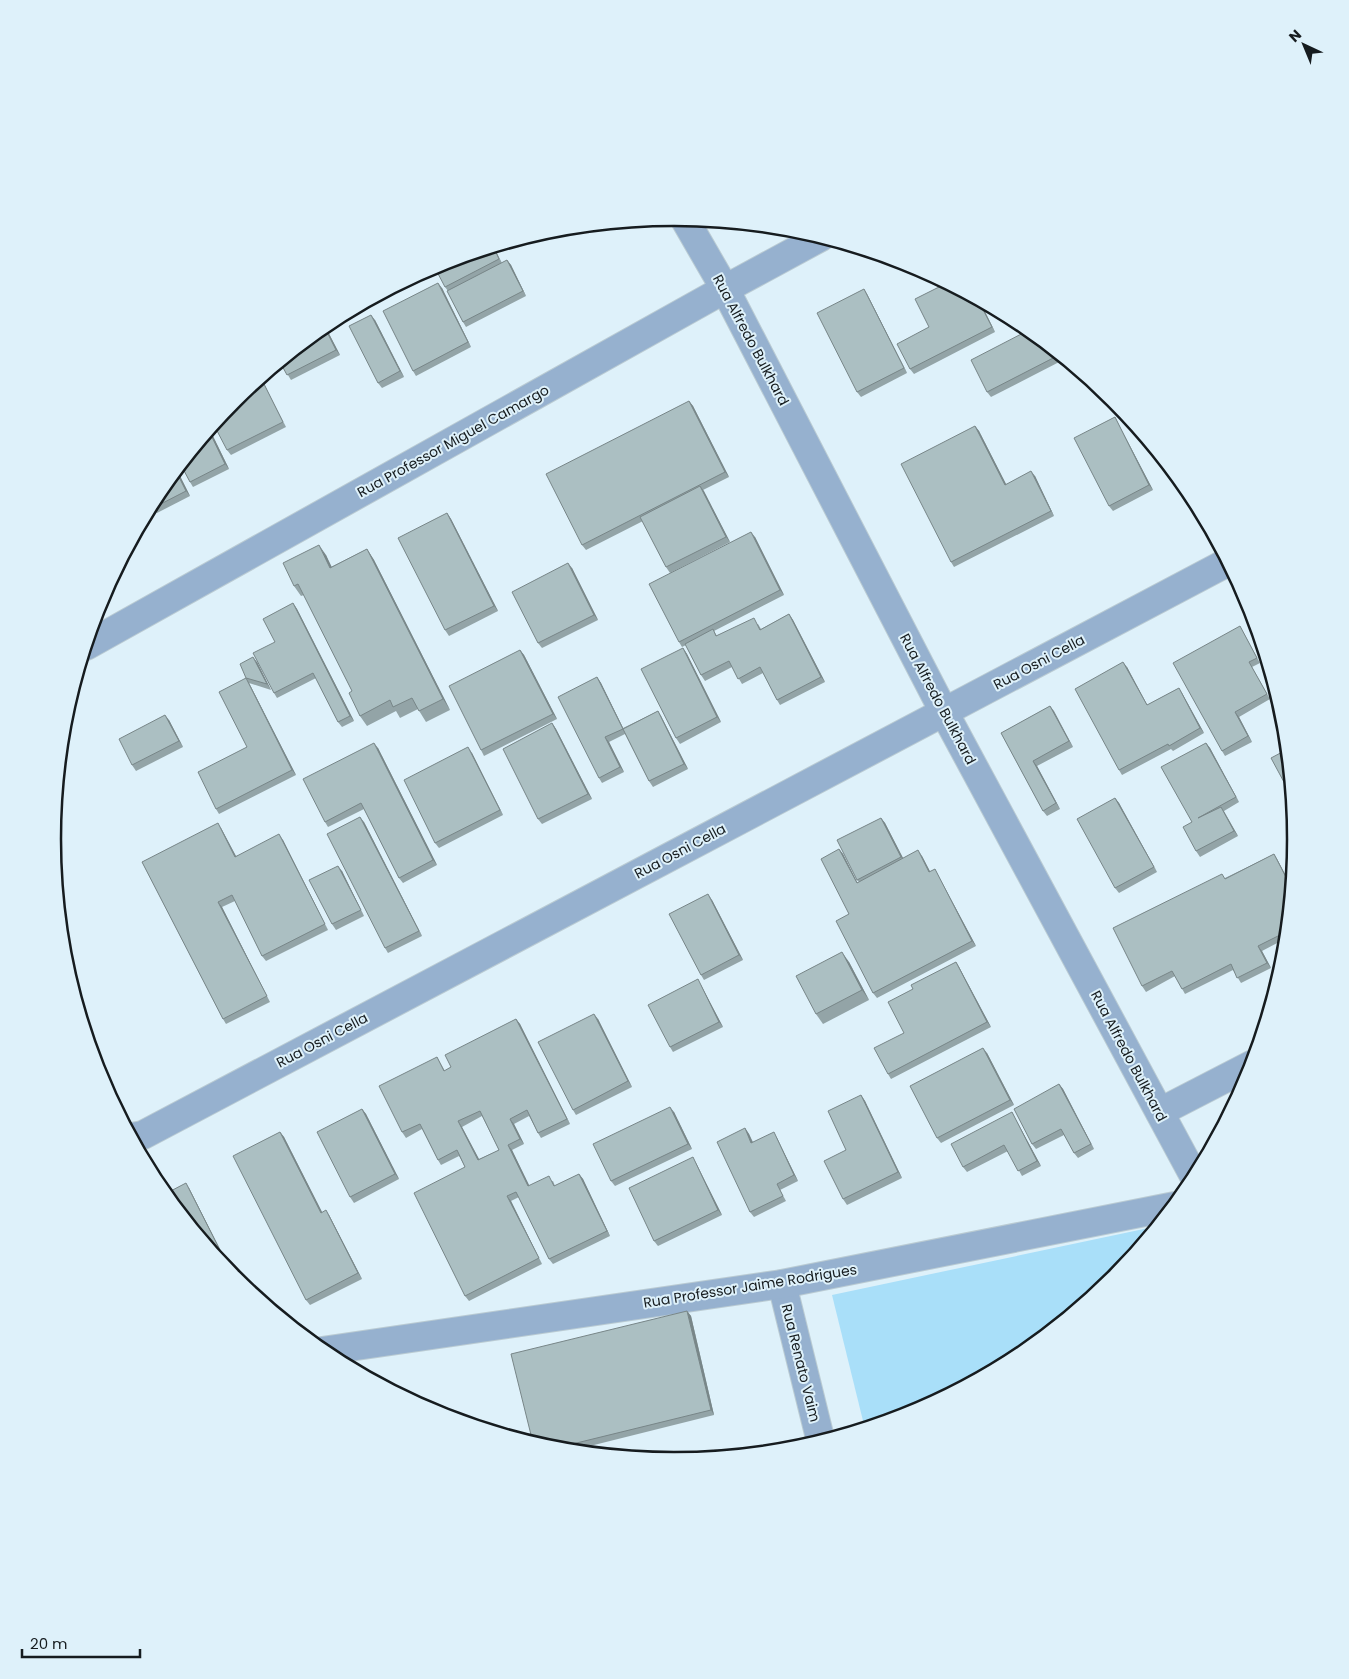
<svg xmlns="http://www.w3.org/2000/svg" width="1349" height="1679" viewBox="0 0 1349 1679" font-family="Poppins,sans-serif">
	<rect width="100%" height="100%" fill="#def1fa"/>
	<polygon fill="#a9dff9" points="1158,1226 1114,1280 1020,1357 912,1414 865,1429 832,1295"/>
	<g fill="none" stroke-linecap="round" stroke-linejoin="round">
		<defs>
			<g id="minor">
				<polyline points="684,218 725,289 944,712 1195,1178"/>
				<polyline points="86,646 725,289 821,237"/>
				<polyline points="1160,1112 1253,1064"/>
				<polyline points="132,1137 143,1135 1228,562"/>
				<polyline points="782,1284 821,1442"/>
				<polyline points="322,1351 782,1284 1175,1206"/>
			</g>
		</defs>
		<use href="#minor" stroke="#bacbd3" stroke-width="30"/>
		<use href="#minor" stroke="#96b1cf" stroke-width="28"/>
	</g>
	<g fill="#93a4a7" fill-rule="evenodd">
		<polygon points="494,247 502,263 507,260 511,265 526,296 466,327 463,322 448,291 445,287"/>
		<polygon points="947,283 980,301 995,332 914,374 910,369 929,327"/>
		<polygon points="442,288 471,347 416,376 413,371"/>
		<polygon points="864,289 867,294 907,373 861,397 857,392"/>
		<polygon points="375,320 404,377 382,388 378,383"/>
		<polygon points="325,326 340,355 291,380 280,362"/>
		<polygon points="1029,330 1065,359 991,397 987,392"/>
		<polygon points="261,378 286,427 231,455 227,450 235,399"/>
		<polygon points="689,401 693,406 729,477 703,490 730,542 670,573 666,567 643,521 586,550 582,545"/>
		<polygon points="1115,417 1118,423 1153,490 1113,511 1109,506"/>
		<polygon points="975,426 979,431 1006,484 1035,476 1054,516 954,567 951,562"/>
		<polygon points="210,430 229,469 193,487 190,482 181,465"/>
		<polygon points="177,470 190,496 157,513 153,508 157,494"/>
		<polygon points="447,513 451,519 498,611 449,636 445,630"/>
		<polygon points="147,514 150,519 140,527"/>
		<polygon points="755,537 784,595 714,631 717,636 758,624 761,629 789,614 793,620 825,682 780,705 777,700 763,673 742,684 732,667 705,681 701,675 686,645 682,647 679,642"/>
		<polygon points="367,549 374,560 450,710 426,722 418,709 400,718 396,711 367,726 360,716 352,691 304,595 301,596 294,586 326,555 331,567"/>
		<polygon points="572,568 598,620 542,648 538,643"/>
		<polygon points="293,603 297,609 354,721 342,727 338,722 316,678 277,698 274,693 275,642"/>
		<polygon points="1240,626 1260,663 1252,667 1270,699 1239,717 1252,742 1225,756 1222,751"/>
		<polygon points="683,648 687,654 721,722 680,744 676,738"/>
		<polygon points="520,650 524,655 557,719 484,756 481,750"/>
		<polygon points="257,662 271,690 249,683 296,775 219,814 216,809 247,747 246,678"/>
		<polygon points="1127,667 1147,705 1179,688 1182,693 1204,733 1173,751 1171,749 1122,775 1119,770"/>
		<polygon points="597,677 601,683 623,728 658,711 661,716 688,769 653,787 649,781 625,734 609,742 624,772 602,783 599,778"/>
		<polygon points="1050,706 1073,747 1037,766 1060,809 1047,816 1043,811 1001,733"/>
		<polygon points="169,720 183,747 136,771 132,765"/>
		<polygon points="552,723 556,729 592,799 542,824 538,819"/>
		<polygon points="1206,743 1210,748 1239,802 1224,811 1238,836 1200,857 1196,851 1192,822"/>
		<polygon points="378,748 437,865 403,883 399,878 364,809 328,827 325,822"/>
		<polygon points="472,753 503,815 439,848 435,843"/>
		<polygon points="1115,798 1119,803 1157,872 1119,893 1115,888"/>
		<polygon points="881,818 885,823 903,858 922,856 930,872 935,869 938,875 976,946 877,998 873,993 849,914 839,849 843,854 857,882 859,882 857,880"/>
		<polygon points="364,822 422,936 388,953 385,948"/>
		<polygon points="221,828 236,856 283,840 328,930 266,961 262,956 235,901 222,907 270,1002 226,1024 223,1019 142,862"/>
		<polygon points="1274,854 1277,859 1292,887 1287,938 1262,951 1271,968 1241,983 1233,970 1185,994 1175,976 1146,992 1142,986 1225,878"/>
		<polygon points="342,871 364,916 336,930 332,924"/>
		<polygon points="712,900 743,960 704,980 701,975"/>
		<polygon points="849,962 869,1000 823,1024 816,1014"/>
		<polygon points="956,962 959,967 991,1027 891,1079 888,1074 904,1033 913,989"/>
		<polygon points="701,985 723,1027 673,1052 670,1047"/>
		<path d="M516 1019 520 1024 570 1124 541 1138 538 1133 529 1116 514 1124 524 1144 512 1150 529 1186 553 1181 555 1186 579 1174 583 1179 610 1236 553 1264 549 1259 519 1197 511 1201 542 1264 469 1301 465 1296V1167L459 1156 441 1165 438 1160 422 1129 406 1138 402 1132 437 1057 445 1071 451 1067ZM482 1116 499 1150 479 1159 462 1127Z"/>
		<polygon points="598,1019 632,1087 576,1115 573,1110"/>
		<polygon points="987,1053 1014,1105 941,1143 937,1138"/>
		<polygon points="1059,1084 1063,1089 1094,1149 1078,1158 1074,1153 1064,1135 1036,1149 1032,1144"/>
		<polygon points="861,1095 865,1101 902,1178 847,1205 843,1199"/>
		<polygon points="362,1109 366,1114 399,1179 354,1203 350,1197"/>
		<polygon points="674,1112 692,1149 615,1186 611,1181"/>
		<polygon points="1012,1112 1015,1118 1041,1166 1022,1176 1008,1151 967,1172 963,1167"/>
		<polygon points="745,1128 749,1134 753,1142 777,1138 798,1181 780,1190 786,1201 754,1217 750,1212"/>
		<polygon points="280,1132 284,1137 322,1212 329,1215 362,1279 310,1305 306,1300"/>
		<polygon points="696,1163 722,1215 658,1246 654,1241"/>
		<polygon points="189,1188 228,1265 227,1266 234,1279 165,1194"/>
		<polygon points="687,1311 691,1316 714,1415 570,1451 553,1449"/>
	</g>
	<g fill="#788688">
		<polygon points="507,260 511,265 526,296 523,291"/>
		<polygon points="438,283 442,288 471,347 468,342"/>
		<polygon points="864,289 867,294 907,373 904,368"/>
		<polygon points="978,300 979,300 995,332 992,327"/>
		<polygon points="371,315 375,320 404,377 400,371"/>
		<polygon points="324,326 325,326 340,355 336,350"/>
		<polygon points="689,401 693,406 729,477 725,472"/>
		<polygon points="1115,417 1118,423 1153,490 1149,485"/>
		<polygon points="975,426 979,431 1009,490 1005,485"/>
		<polygon points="210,430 229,469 225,464 209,431"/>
		<polygon points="177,470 190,496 186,491 176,471"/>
		<polygon points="1031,471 1035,476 1054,516 1051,511"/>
		<polygon points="700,486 704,491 730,542 726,537"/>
		<polygon points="447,513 451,519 498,611 494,606"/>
		<polygon points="751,532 755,537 784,595 780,590"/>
		<polygon points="319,545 326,555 337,578 330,568"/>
		<polygon points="367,549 374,560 450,710 443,699"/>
		<polygon points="568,563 572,568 598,620 594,615"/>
		<polygon points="293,603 297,609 354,721 350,716"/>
		<polygon points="789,614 793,620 825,682 821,677"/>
		<polygon points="683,648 687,654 721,722 717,717"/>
		<polygon points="520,650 524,655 557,719 553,714"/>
		<polygon points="253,657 257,662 271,690 267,684"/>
		<polygon points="1123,662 1127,667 1150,710 1147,705"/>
		<polygon points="597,677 601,683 626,734 623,729"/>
		<polygon points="246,678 249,683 296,775 292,770"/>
		<polygon points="1179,688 1182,693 1204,733 1200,728"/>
		<polygon points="1050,706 1054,711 1073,747 1069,741"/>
		<polygon points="658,711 661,716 688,769 684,764"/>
		<polygon points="1235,712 1239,717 1252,742 1248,736"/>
		<polygon points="165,715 169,720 183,747 179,741"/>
		<polygon points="552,723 556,729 592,799 588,794"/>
		<polygon points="605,737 609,742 624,772 620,767"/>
		<polygon points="374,743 378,748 437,865 433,860"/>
		<polygon points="1206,743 1210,748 1239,802 1236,797"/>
		<polygon points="468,747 472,753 503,815 500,810"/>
		<polygon points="1033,761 1037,766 1060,809 1056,803"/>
		<polygon points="1115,798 1119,803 1157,872 1154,867"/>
		<polygon points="1221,807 1224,812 1238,836 1234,831"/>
		<polygon points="360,817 364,822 422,936 419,931"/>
		<polygon points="881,818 885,823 905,862 901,857"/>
		<polygon points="218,823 221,828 239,862 235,857"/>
		<polygon points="279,834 283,840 328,930 325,924"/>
		<polygon points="839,849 843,854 860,888 857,883"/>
		<polygon points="918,850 922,856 933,877 929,872"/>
		<polygon points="1274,854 1277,859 1292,887 1292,889"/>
		<polygon points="338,866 342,871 364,916 361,910"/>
		<polygon points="935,869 938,875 976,946 972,941"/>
		<polygon points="708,894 712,900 743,960 739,955"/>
		<polygon points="218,902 222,907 270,1002 267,996"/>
		<polygon points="1258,946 1262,951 1271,968 1267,963"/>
		<polygon points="842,952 849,962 869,1000 862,990"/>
		<polygon points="956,962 959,967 991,1027 987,1022"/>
		<polygon points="698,979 701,985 723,1027 719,1022"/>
		<polygon points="594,1014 598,1019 632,1087 628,1081"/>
		<polygon points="516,1019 520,1024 570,1124 567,1119"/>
		<polygon points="983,1048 987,1053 1014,1105 1010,1100"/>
		<polygon points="1059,1084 1063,1089 1094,1149 1091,1144"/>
		<polygon points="861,1095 865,1101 902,1178 898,1172"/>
		<polygon points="670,1107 674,1112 692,1149 688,1144"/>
		<polygon points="362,1109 366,1114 399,1179 395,1174"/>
		<polygon points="1012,1112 1015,1118 1041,1166 1037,1161"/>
		<polygon points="510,1119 514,1124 524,1144 520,1139"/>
		<polygon points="458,1121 462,1127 482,1165 478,1160"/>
		<polygon points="745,1128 749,1134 755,1148 751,1143"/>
		<polygon points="280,1132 284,1137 325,1218 321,1213"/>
		<polygon points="774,1132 777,1138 798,1181 794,1175"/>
		<polygon points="508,1145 512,1150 532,1191 528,1186"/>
		<polygon points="693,1157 722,1215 718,1210"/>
		<polygon points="579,1174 583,1179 610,1236 607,1231"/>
		<polygon points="186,1183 189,1188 228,1265 225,1260"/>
		<polygon points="507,1196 511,1201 542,1264 539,1258"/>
		<polygon points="326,1210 329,1215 362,1279 358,1273"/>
		<polygon points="687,1311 691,1316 714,1415 711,1410"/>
	</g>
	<g fill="#abbfc2" stroke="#788688" fill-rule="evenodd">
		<polygon points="494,248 499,259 445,287 434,266"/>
		<polygon points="507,260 523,291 463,322 447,291"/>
		<polygon points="438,283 468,342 413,371 383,311"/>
		<polygon points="947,283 978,300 992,327 910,369 897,344 929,327 915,299"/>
		<polygon points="864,289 904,368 857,392 817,313"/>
		<polygon points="371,315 400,371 378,383 349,326"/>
		<polygon points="324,326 336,350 287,375 280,362"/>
		<polygon points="1029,330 1059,355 987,392 971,360"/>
		<polygon points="261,378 283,422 227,450 214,425 235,399"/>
		<polygon points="689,401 725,472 582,545 546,474"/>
		<polygon points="1115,417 1149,485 1109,506 1074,438"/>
		<polygon points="975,426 1005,485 1031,471 1051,511 951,562 901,464"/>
		<polygon points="209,431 225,464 190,482 181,465"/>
		<polygon points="176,471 186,491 153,508 152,505 157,494"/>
		<polygon points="700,486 726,537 666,567 640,517"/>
		<polygon points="447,513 494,606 445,630 398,538"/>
		<polygon points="751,532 780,590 679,642 649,584"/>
		<polygon points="319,545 330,568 367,549 443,699 419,711 412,698 393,707 390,700 360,716 349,693 352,691 298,584 294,586 283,563"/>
		<polygon points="568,563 594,615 538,643 512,592"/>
		<polygon points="293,603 350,716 338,722 313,673 274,693 253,653 275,642 263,619"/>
		<polygon points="789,614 821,677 777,700 760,667 738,679 729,661 701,675 685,644 713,629 716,636 754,618 760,630"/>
		<polygon points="1240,626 1257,658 1249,662 1267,694 1235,712 1248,736 1222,751 1173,663"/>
		<polygon points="683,648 717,717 676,738 641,669"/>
		<polygon points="520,650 553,714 481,750 449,686"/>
		<polygon points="253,657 267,684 246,678 240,664"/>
		<polygon points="1123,662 1147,705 1179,688 1200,728 1169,746 1168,744 1119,770 1075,689"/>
		<polygon points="597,677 623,729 658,711 684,764 649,781 623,729 605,737 620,767 599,778 558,697"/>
		<polygon points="246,678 292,770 216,809 198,772 247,747 219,692"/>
		<polygon points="1050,706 1069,741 1033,761 1056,803 1043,811 1001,733"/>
		<polygon points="165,715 179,741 132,765 119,739"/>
		<polygon points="552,723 588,794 538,819 503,749"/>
		<polygon points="374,743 433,860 399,878 361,803 325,822 303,779"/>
		<polygon points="1206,743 1236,797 1198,818 1221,807 1234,831 1196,851 1183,827 1192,822 1161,767"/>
		<polygon points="468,747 500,810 435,843 404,780"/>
		<polygon points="1288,749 1292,797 1271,758"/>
		<polygon points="1115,798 1154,867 1115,888 1077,819"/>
		<polygon points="360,817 419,931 385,948 327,834"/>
		<polygon points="881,818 901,857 857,880 837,840"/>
		<polygon points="218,823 235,857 279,834 325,924 262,956 232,895 218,902 267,996 223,1019 142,862"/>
		<polygon points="839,849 857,883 918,850 929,872 935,869 972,941 873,993 836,921 849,914 821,859"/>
		<polygon points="1274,854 1292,889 1288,931 1258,946 1267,963 1237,978 1231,964 1182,989 1172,971 1142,986 1113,928 1222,874 1225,879"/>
		<polygon points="338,866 361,910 332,924 309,880"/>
		<polygon points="708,894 739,955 701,975 669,914"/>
		<polygon points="842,952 862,990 816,1014 796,976"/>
		<polygon points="956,962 987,1022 888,1074 874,1048 904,1033 888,1002 913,989 911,985"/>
		<polygon points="698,979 719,1022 670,1047 648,1005"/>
		<polygon points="594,1014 628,1081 573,1110 538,1042"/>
		<path d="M516 1019 567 1119 538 1133 527 1110 510 1119 520 1139 508 1145 528 1186 549 1176 554 1186 579 1174 607 1231 549 1259 516 1192 507 1196 539 1258 465 1296 414 1193 465 1167 457 1150 438 1160 420 1124 402 1132 379 1086 437 1057 444 1071 451 1067 445 1055ZM480 1111 499 1150 478 1160 458 1121Z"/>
		<polygon points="983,1048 1010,1100 937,1138 910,1086"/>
		<polygon points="1059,1084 1091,1144 1074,1153 1061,1129 1032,1144 1014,1109"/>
		<polygon points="861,1095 898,1172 843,1199 824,1161 846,1150 828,1111"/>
		<polygon points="670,1107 688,1144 611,1181 593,1144"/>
		<polygon points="362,1109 395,1174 350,1197 317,1132"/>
		<polygon points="1012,1112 1037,1161 1018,1171 1004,1145 963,1167 951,1144"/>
		<polygon points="745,1128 751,1143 774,1132 794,1175 777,1184 783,1196 750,1212 717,1142"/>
		<polygon points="280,1132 321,1213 326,1210 358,1273 306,1300 233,1156"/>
		<polygon points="693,1157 718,1210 654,1241 629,1188"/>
		<polygon points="186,1183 225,1260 220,1262 165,1194"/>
		<polygon points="226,1264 231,1275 223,1265"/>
		<polygon points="687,1311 711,1410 552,1449 533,1443 511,1354"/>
	</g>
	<g text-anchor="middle" stroke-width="4" stroke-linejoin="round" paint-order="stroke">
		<g font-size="14" fill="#161c1f" stroke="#def1fa">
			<text transform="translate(751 340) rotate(62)" y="5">Rua Alfredo Bulkhard</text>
			<text transform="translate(453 441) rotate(-29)" y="5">Rua Professor Miguel Camargo</text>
			<text transform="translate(1039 662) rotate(-28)" y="5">Rua Osni Cella</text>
			<text transform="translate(938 699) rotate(62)" y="5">Rua Alfredo Bulkhard</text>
			<text transform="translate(680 851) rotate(-28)" y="5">Rua Osni Cella</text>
			<text transform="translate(322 1040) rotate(-28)" y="5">Rua Osni Cella</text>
			<text transform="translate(1129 1056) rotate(62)" y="5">Rua Alfredo Bulkhard</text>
			<text transform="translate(750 1286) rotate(-9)" y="5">Rua Professor Jaime Rodrigues</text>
			<text transform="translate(801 1363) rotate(76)" y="5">Rua Renato Vaim</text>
		</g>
	</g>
	<path d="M0 0H1349V1679H0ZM61 839a613 613 0 1 1 1226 0a613 613 0 1 1-1226 0Z" fill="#def1fa" fill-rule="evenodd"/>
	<path fill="none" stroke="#161c1f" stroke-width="2.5" d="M61 839a613 613 0 1 1 1226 0a613 613 0 1 1-1226 0Z"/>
	<g transform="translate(1304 45) rotate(316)" stroke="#def1fa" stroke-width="4" paint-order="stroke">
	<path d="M0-4L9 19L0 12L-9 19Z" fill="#161c1f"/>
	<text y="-8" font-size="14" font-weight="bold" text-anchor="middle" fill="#161c1f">N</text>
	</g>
	<path d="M22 1649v8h118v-8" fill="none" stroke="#161c1f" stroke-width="2.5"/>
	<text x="30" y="1649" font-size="15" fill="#161c1f" stroke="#def1fa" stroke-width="4" paint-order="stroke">20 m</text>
</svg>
